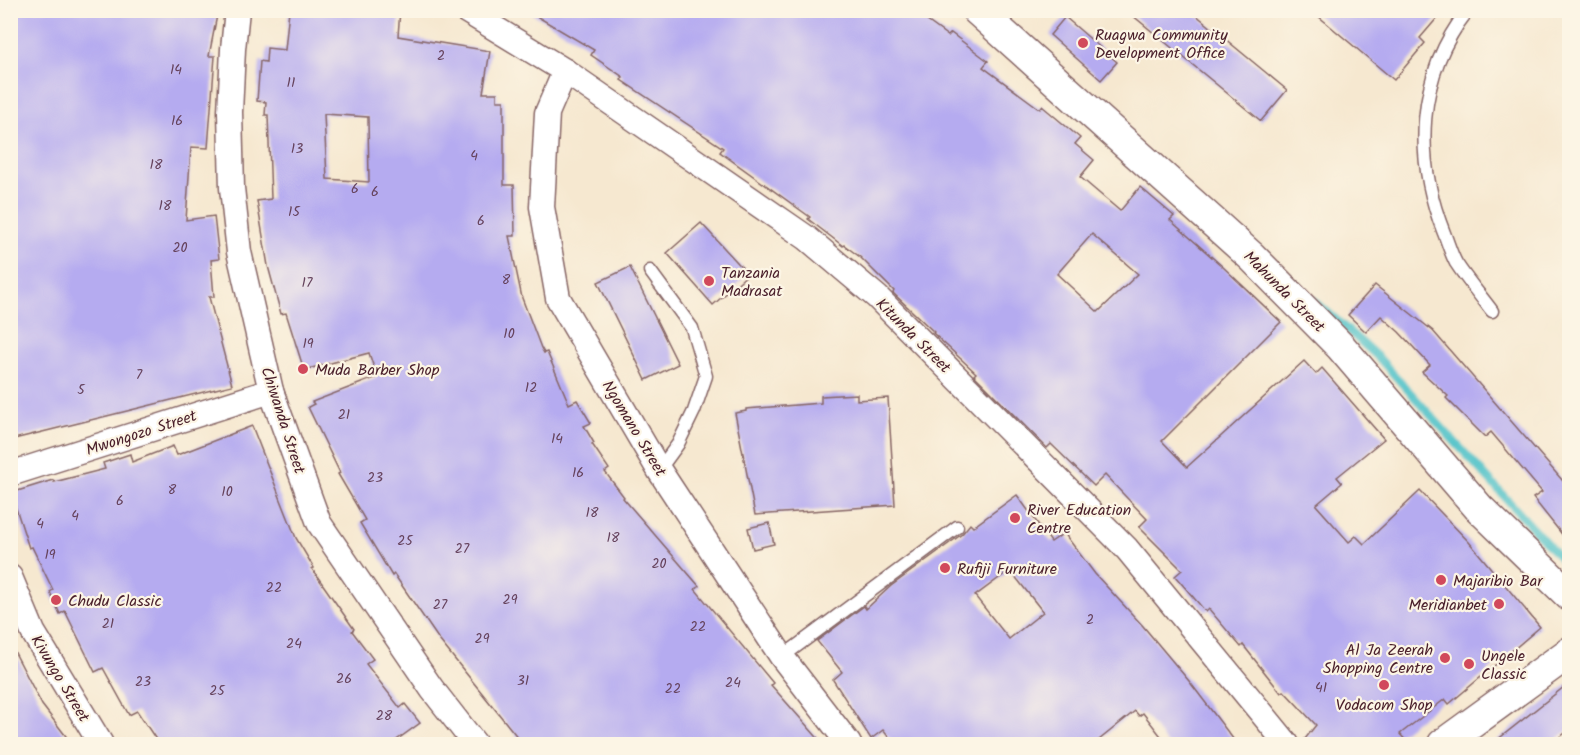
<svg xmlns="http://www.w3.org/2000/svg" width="1580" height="755" viewBox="0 0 1580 755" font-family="Kalam,sans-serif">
	<rect width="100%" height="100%" fill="#fcf5e5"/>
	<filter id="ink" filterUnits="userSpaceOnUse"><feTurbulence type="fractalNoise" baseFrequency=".0167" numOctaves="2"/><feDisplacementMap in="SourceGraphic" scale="12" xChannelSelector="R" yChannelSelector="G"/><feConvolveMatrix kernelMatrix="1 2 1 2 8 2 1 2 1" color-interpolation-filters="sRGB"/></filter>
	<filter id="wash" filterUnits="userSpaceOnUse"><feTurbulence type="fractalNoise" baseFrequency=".008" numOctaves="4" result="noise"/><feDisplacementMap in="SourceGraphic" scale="24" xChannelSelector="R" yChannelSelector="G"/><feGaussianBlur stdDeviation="1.35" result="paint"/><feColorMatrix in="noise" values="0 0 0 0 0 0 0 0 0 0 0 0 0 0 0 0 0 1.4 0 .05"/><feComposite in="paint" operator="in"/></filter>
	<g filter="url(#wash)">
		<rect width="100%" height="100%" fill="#f6e8d0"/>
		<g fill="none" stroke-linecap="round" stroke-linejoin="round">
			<polyline stroke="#58c5cb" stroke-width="8" points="1315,301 1378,357 1570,569"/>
		</g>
		<g id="blocks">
			<g fill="#b5abf0" fill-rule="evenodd">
				<polygon points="10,10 218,10 209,56 215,56 208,148 191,147 186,220 214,216 219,259 211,260 214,297 209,297 232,385 10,440 10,363 15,362 10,338"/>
				<path d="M289 10H400L398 36 490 51 483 93H497V101H504V185H514L515 236H509L522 298 541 348 544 353 547 352 569 404 577 400 591 423 584 426 594 443 592 444 609 469 605 472 624 497 623 498 699 586 695 589 773 683 771 685 823 744H523L440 641 394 574 392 576 360 523 365 520 338 474 340 473 308 407 314 404 312 402 377 377 369 353 304 370 286 313 281 314 268 266 257 201 271 199 268 115H265L266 102 257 101 260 61 266 62 267 48 285 50ZM324 114 368 117 369 182 327 179Z"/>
				<path d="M526 10H912L948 36 951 33 988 61 983 67 1040 109 1042 106 1080 138 1075 144 1094 160 1080 177 1120 211 1140 187 1174 216 1170 220 1222 266 1281 322 1162 441 1187 467 1304 361 1316 374 1322 368 1384 439 1337 477 1342 483 1316 505 1349 542 1356 536 1364 544 1420 491 1469 542 1540 627 1449 704 1445 699 1400 734 1409 744H1301L1316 725 1284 691 1281 693 1243 645 1241 647 1209 609 1206 612 1175 576 1182 570 1139 527 1147 519 1105 475 1094 486 1051 444 1047 448 974 375 976 373 933 333 934 332 893 293 894 291 860 257 844 245 843 246 808 219 810 217 720 152 723 148 621 80 623 77 591 55 594 50ZM1092 234 1138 274 1098 312 1057 274Z"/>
				<polygon points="1126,10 1190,10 1287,90 1261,121"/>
				<polygon points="1311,10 1444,10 1420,38 1425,43 1394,80"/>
				<polygon points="1065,17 1117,62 1101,80 1050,35"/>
				<polygon points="701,223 748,274 713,305 667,253"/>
				<polygon points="630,267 678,364 646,380 598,282"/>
				<polygon points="1375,285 1433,331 1569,488 1569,543 1533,498 1542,492 1491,432 1485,437 1446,398 1448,396 1422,372 1430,365 1399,332 1381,316 1366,332 1348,315"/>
				<polygon points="857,394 857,400 888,398 895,505 755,515 735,413 746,411 746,409 821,403 821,396"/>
				<polygon points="252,426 296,538 314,568 312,569 354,629 352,631 373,659 366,664 400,708 405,704 420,723 391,744 159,744 137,711 129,715 103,668 95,672 65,611 60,614 50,592 53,590 32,547 29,548 11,493 53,480 54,482 105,469 103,463 130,454 132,462 173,446 177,455"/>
				<path d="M1017 495 1051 542 1064 533 1095 574 1143 626 1189 681 1237 744H1167L1143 713 1139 716 1135 711 1094 744H894L883 730 871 739 833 680 842 672 817 641 864 606 866 609 891 586 962 534 970 524 973 527ZM1010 570 1043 612 1009 639 975 596Z"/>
				<polygon points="769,523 774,544 753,549 748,528"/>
				<polygon points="10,643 42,705 72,744 10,744"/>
				<polygon points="1569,683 1569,730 1551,744 1492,744"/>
			</g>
		</g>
	</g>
	<g filter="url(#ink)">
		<use href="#blocks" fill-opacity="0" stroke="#866565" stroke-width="1.5"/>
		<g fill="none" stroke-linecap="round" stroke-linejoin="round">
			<defs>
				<g id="service">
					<path d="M1468 10C1416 76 1414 158 1444 233 1448 243 1451 254 1456 263 1467 280 1480 295 1492 311"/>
					<polyline points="650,271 692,328 706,376 694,411 678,444 659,470"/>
					<polyline points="782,657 957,527"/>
				</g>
				<g id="minor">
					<polyline points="237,10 233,49 230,112 232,188 239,252 271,391 319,523 432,689 475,744"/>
					<polyline points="465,10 565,71 807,238 877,297 1127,549 1287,744"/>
					<polyline points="565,71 547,113 542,207 558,298 659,470 782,657 849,744"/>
					<polyline points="10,474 271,391"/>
					<polyline points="10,577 33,632 101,744"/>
				</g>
				<g id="tertiary">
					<polyline points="977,10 1252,257 1341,347 1479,508 1570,596"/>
					<polyline points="1443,744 1570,652"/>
				</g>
			</defs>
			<use href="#service" stroke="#866565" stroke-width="15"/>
			<use href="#minor" stroke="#866565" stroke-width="27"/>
			<use href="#tertiary" stroke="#866565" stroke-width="33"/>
			<use href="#service" stroke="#fff" stroke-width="12"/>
			<use href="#minor" stroke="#fff" stroke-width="24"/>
			<use href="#tertiary" stroke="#fff" stroke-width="30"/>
		</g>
	</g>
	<g fill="#d1495b" stroke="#fcf5e5" stroke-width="2">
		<circle cx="1083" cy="43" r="6"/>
		<circle cx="709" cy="281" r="6"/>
		<circle cx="303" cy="369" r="6"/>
		<circle cx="1015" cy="518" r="6"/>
		<circle cx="945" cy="568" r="6"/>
		<circle cx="1441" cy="580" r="6"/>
		<circle cx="56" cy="600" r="6"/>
		<circle cx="1499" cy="604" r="6"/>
		<circle cx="1445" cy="658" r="6"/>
		<circle cx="1469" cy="664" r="6"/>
		<circle cx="1384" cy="685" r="6"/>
	</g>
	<g text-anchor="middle" stroke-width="4.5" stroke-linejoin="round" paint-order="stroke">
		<g font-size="14" fill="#65425c">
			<text x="441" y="60">2</text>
			<text x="176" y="74">14</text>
			<text x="291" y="87">11</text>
			<text x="177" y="125">16</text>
			<text x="297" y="153">13</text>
			<text x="474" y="160">4</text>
			<text x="156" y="169">18</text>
			<text x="355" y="193">6</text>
			<text x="375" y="196">6</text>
			<text x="165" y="210">18</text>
			<text x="294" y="216">15</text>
			<text x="481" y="225">6</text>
			<text x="180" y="252">20</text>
			<text x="506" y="284">8</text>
			<text x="307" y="287">17</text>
			<text x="509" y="338">10</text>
			<text x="308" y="348">19</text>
			<text x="139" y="379">7</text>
			<text x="531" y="392">12</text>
			<text x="81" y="394">5</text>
			<text x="344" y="419">21</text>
			<text x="557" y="443">14</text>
			<text x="578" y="477">16</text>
			<text x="375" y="482">23</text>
			<text x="172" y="494">8</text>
			<text x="227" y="496">10</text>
			<text x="120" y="505">6</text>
			<text x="592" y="517">18</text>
			<text x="75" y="520">4</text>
			<text x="40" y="528">4</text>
			<text x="613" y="542">18</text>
			<text x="405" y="545">25</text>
			<text x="462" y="553">27</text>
			<text x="50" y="559">19</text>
			<text x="659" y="568">20</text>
			<text x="274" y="592">22</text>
			<text x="510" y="604">29</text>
			<text x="440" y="609">27</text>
			<text x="1090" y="624">2</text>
			<text x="108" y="628">21</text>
			<text x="698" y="631">22</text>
			<text x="482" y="643">29</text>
			<text x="294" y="648">24</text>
			<text x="344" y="683">26</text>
			<text x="523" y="685">31</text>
			<text x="143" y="686">23</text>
			<text x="733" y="687">24</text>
			<text x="1321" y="692">41</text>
			<text x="673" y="693">22</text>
			<text x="217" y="695">25</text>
			<text x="384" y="720">28</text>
		</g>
		<g font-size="16" fill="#4a1f2b" stroke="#fcf5e5" text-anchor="start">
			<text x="1095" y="40">Ruagwa Community<tspan x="1095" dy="18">Development Office</tspan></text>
			<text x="721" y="278">Tanzania<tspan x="721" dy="18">Madrasat</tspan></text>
			<text x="315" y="375">Muda Barber Shop</text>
			<text x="1027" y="515">River Education<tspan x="1027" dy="18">Centre</tspan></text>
			<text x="957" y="574">Rufiji Furniture</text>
			<text x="1453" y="586">Majaribio Bar</text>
			<text x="68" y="606">Chudu Classic</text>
			<text x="1487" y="610" text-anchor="end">Meridianbet</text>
			<text x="1433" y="655" text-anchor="end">Al Ja Zeerah<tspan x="1433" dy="18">Shopping Centre</tspan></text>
			<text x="1481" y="661">Ungele<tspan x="1481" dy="18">Classic</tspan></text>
			<text x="1384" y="710" text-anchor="middle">Vodacom Shop</text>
		</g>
		<g font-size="16" fill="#4a1f2b" stroke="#fcf5e5">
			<text transform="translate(1285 291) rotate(45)" y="6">Mahunda Street</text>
			<text transform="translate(914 335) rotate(45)" y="6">Kitunda Street</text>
			<text transform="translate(284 420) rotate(72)" y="6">Chiwanda Street</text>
			<text transform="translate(635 428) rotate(59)" y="6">Ngomano Street</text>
			<text transform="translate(141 432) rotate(-18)" y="6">Mwongozo Street</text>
			<text transform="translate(61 678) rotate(59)" y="6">Kivungo Street</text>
		</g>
	</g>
	<rect width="1580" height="755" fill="none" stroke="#fcf5e5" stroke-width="36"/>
</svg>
